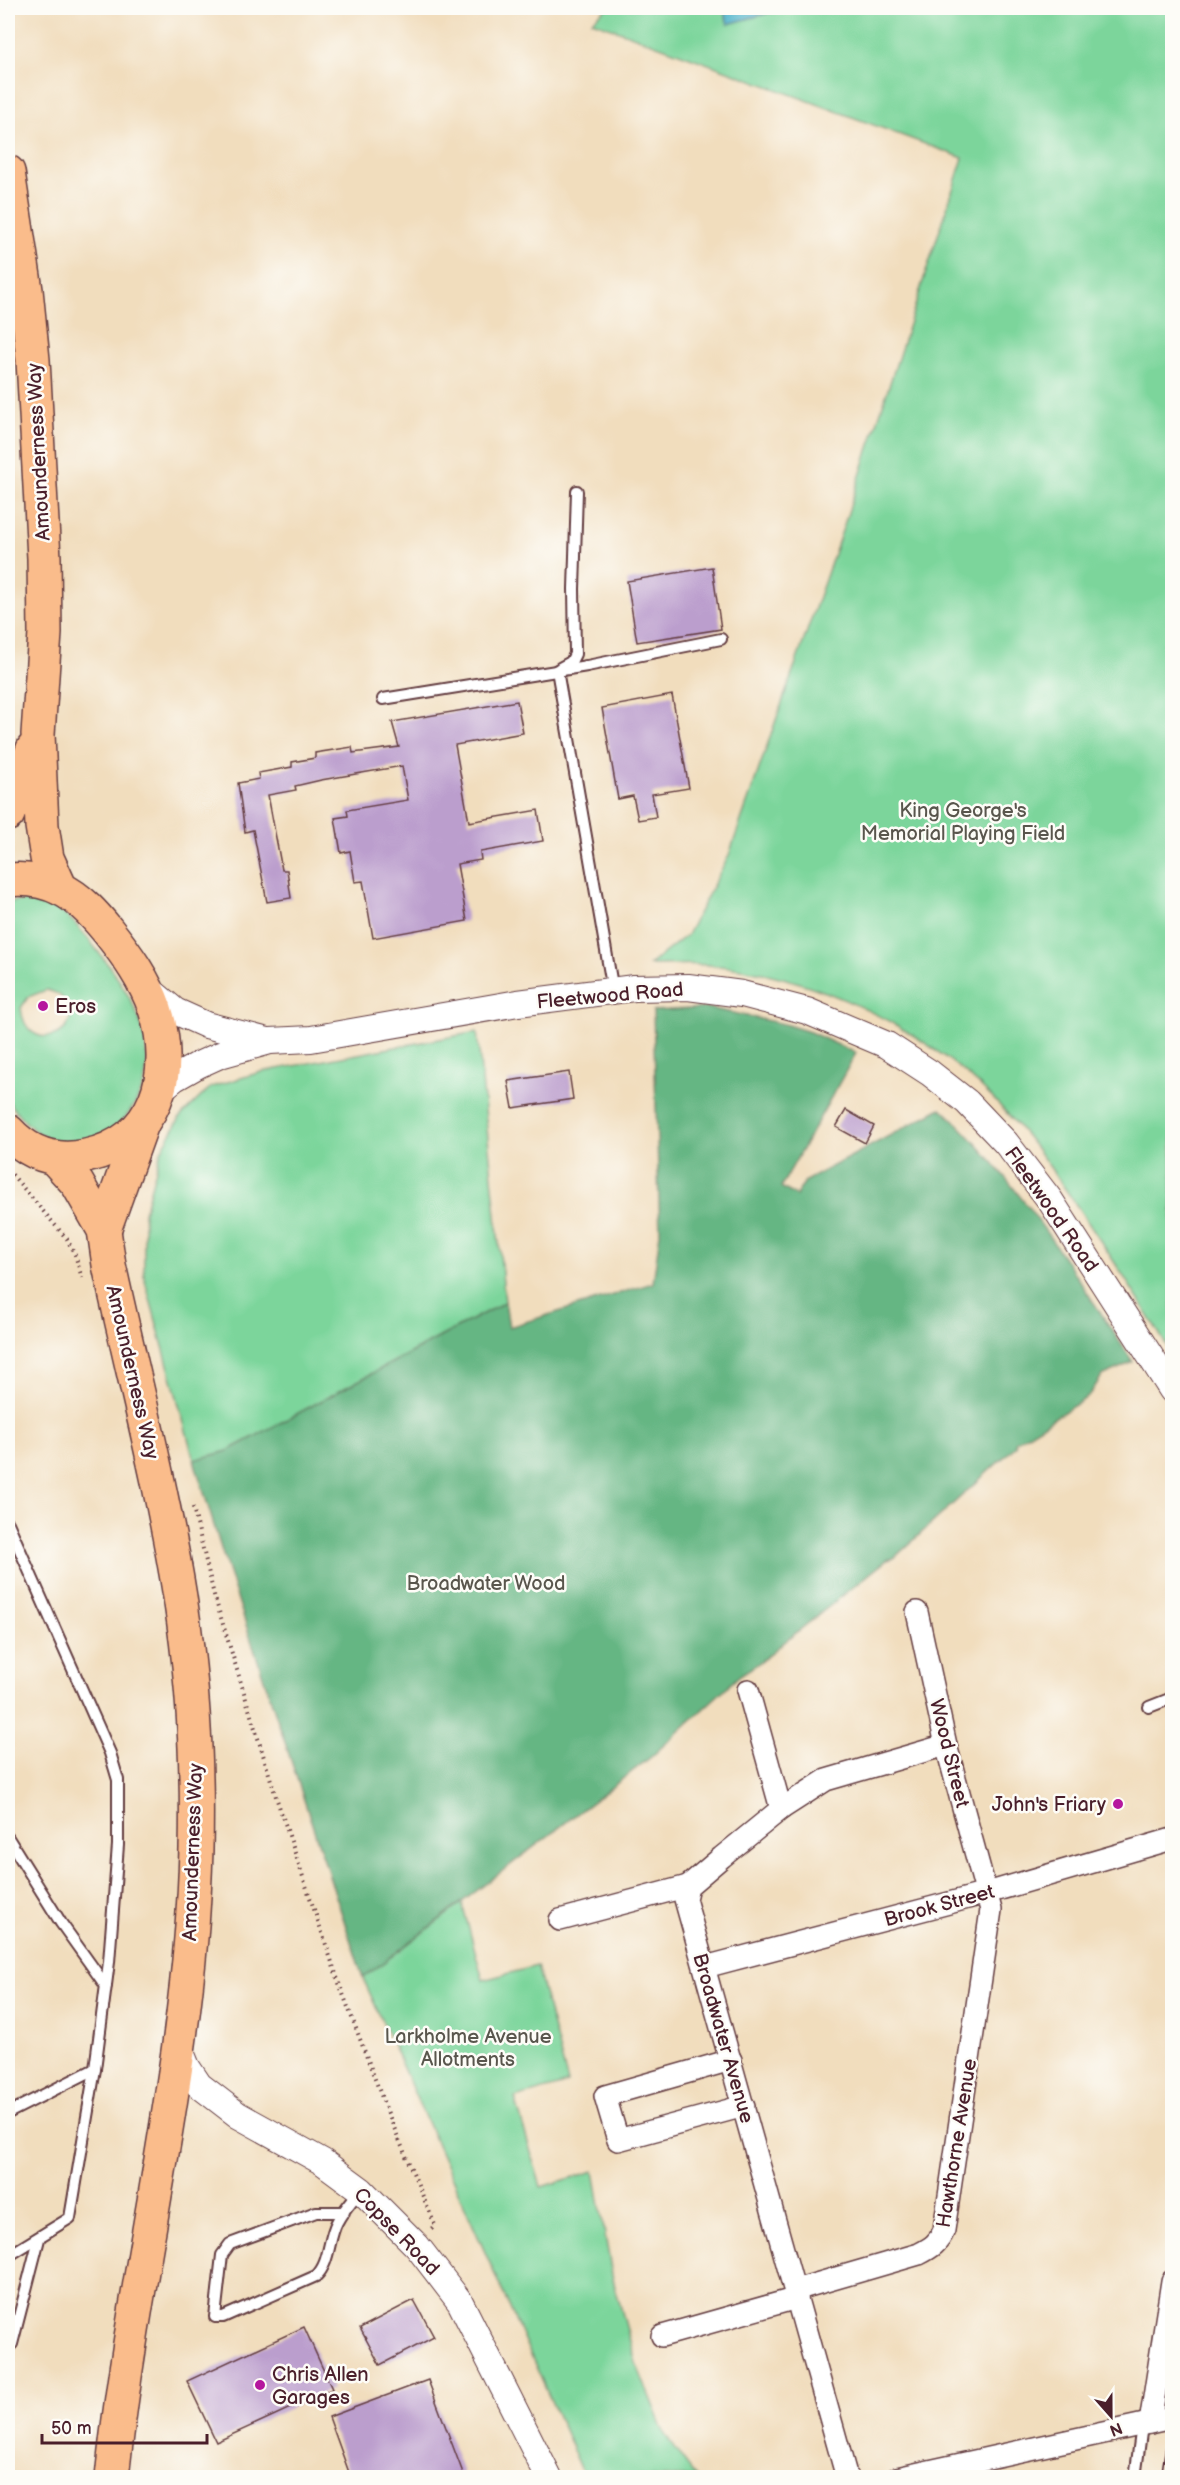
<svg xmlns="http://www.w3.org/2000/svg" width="1180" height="2485" viewBox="0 0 1180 2485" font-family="'Balsamiq Sans',sans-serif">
	<rect width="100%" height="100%" fill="#fdfcf7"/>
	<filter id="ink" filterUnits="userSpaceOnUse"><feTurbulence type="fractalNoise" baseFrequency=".0167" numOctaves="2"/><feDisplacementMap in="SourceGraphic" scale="12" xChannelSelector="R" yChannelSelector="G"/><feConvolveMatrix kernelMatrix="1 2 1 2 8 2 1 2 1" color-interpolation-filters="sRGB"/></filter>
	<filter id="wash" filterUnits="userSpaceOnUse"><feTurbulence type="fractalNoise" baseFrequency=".008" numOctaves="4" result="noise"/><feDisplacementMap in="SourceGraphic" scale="24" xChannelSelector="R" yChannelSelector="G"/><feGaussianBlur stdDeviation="1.35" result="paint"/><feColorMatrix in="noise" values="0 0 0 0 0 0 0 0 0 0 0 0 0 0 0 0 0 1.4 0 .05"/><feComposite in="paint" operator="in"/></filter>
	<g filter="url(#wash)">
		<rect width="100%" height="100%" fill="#f1ddbd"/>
		<g fill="#7cd59b" stroke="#637a63" stroke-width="1.5" fill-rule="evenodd">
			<path d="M607 8H1172V1355C1146 1310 1118 1267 1089 1224 1056 1175 1023 1125 979 1085 909 1021 804 972 708 965 689 964 669 965 649 965L687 935 729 855 843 528 963 158 592 21Z"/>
			<path d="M34 900C64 906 81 929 99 953 124 984 148 1022 147 1063 146 1110 101 1156 52 1140 33 1134 19 1115 8 1101V902ZM46 990C55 992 60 994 65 1001 89 1032 26 1059 21 1008L28 997Z"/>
			<polygon points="477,1032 505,1302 228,1451 194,1460 144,1277 144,1212 161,1151 181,1116 211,1087 261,1072"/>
			<polygon points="462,1903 483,1980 537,1966 568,2083 515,2098 541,2187 594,2171 612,2275 636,2363 665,2435 696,2477 585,2477 363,1978"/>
		</g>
		<path fill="#65b683" stroke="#586a57" stroke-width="1.5" d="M709 1008 784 1024 810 1032 856 1053 781 1187 796 1196 805 1181 941 1108C1019 1180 1074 1274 1133 1362L1102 1376 1088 1397 1015 1442 1016 1446 894 1558 887 1560 756 1665 740 1675 651 1757 363 1978 223 1555 194 1460 228 1451 505 1302 509 1327 653 1283 660 1233 653 1011Z"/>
		<polygon fill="#4db3cb" stroke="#4c697b" stroke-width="1.5" points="723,8 781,8 780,10 728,24"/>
		<g id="blocks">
			<g fill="#bb9ecd">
				<polygon points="712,567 721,629 637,642 627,581"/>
				<polygon points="672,695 689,788 652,794 656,817 638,820 633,796 618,799 602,708"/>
				<polygon points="517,701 523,733 455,745 469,822 538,810 543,841 480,852 481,860 457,864 467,921 373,938 363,881 355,882 350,851 341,853 335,818 348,816 347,810 408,800 402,766 321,780 295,786 296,790 268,795 282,870 287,870 291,898 267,902 253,830 245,832 238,783 259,779 258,773 292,767 292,762 315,758 315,753 352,747 353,753 399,747 392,722"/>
				<polygon points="569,1072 573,1099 513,1108 508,1081"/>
				<polygon points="846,1110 874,1126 865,1143 836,1127"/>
				<polygon points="414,2300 434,2337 380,2365 360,2328"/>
				<polygon points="304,2327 332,2389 216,2442 187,2381"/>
				<polygon points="428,2380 463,2473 451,2478 351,2478 329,2417"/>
			</g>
		</g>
	</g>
	<g filter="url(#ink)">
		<use href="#blocks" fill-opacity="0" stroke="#633c41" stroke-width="1.5"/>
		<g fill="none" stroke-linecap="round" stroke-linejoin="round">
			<defs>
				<g id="service">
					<polyline points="560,668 571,662 575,654 574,589 577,491"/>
					<polyline points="557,670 613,991"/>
					<polyline points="383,699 587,666 721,639"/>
					<polyline points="8,1523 110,1753 118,1780 118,1845 109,1962 95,2069 8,2113"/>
					<polyline points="1149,1707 1172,1698"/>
					<polyline points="8,1838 61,1923 106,1986"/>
					<path d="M344 2212H316L230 2244 222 2255 215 2317H223L316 2276C330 2263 328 2239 337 2222 343 2210 353 2200 360 2190"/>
					<polyline points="8,2256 70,2218 95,2069"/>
					<polyline points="8,2336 12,2344 39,2239"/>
					<polyline points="1135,2478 1142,2425"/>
				</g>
				<g id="minor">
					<polyline points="748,1690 781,1809"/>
					<polyline points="560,1920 688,1886"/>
					<polyline points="705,1967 987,1893 1172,1839"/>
					<polyline points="731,2060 605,2096 618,2140 744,2106"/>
					<path d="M795 2290 919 2254C931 2248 939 2243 944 2230L991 1910 946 1745 917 1612"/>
					<polyline points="662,2336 797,2298"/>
					<polyline points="1150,2423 1172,2281"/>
					<polyline points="847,2478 685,1899 688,1886 722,1857 781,1809 826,1780 946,1745"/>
					<polyline points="897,2478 1172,2418"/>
				</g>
				<g id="tertiary">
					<polyline points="145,986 175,1011 206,1025 268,1041"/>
					<polyline points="159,1091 175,1078 198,1065 220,1055 270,1041 311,1039 518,1003 634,988 688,987 742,994 807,1011 887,1045 930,1073 967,1102 1006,1143 1050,1200 1172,1390"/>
					<polyline points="179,2047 187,2067 199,2085 238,2115 323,2162 361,2190 417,2246 460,2302 549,2478"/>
				</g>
				<g id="trunk">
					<polyline points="8,172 26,290 33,360 44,558 45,633 38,734 42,826 47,858 61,889"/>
					<polyline points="8,814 33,749"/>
					<path d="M8 880C25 878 45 881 61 889 80 898 95 915 108 931 127 955 145 980 155 1009 176 1072 157 1141 86 1156 55 1163 29 1154 8 1131"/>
					<path d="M55 1159 77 1183 104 1230 109 1265C133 1376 162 1485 180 1597 193 1679 198 1765 196 1849 191 2061 134 2267 112 2478"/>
					<polyline points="104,1230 142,1124"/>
				</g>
			</defs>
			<use href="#service" stroke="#633c41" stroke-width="14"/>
			<use href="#minor" stroke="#633c41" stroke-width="24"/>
			<use href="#tertiary" stroke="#633c41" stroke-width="28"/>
			<use href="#trunk" stroke="#633c41" stroke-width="36"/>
			<g stroke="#633c41" stroke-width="4" stroke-dasharray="1.5 4.5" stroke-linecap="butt">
				<polyline points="8,1170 67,1239 75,1255 82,1278"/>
				<polyline points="193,1507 214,1595 277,1800 339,1983 387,2111 435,2225 431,2229"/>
			</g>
			<use href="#service" stroke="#fff" stroke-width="10"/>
			<use href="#minor" stroke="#fff" stroke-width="21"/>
			<use href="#tertiary" stroke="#fff" stroke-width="26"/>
			<use href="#trunk" stroke="#fabc8b" stroke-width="33"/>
			<g stroke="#4a1f2b" stroke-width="1.5">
				<polyline points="1172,2359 1167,2396 1172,2395"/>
				<polyline points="1161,2478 1172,2405"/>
			</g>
		</g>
	</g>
	<g fill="#b5179e" stroke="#fdfcf7" stroke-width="2">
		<circle cx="43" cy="1006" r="6"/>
		<circle cx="1118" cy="1804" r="6"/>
		<circle cx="260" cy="2385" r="6"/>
	</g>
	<g text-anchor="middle" stroke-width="5" stroke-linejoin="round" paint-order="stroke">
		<g font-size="20" fill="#4a1f2b" stroke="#fdfcf7">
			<text transform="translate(38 452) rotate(-93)" y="7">Amounderness Way</text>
			<text transform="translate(610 995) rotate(-5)" y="7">Fleetwood Road</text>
			<text transform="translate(1052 1209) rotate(55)" y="7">Fleetwood Road</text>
			<text transform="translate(133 1372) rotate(77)" y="7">Amounderness Way</text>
			<text transform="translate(950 1753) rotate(76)" y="7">Wood Street</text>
			<text transform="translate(192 1852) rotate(-88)" y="7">Amounderness Way</text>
			<text transform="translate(939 1905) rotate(-15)" y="7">Brook Street</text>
			<text transform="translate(724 2038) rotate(74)" y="7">Broadwater Avenue</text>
			<text transform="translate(956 2143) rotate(-81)" y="7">Hawthorne Avenue</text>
			<text transform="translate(397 2231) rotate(46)" y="7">Copse Road</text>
		</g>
		<g font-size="20" fill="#59564d" stroke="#fdfcf7">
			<text x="963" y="817">King George's<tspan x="963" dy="23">Memorial Playing Field</tspan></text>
			<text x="486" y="1590">Broadwater Wood</text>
			<text x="468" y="2043">Larkholme Avenue<tspan x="468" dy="23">Allotments</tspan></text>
		</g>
		<g font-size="20" fill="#4a1f2b" stroke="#fdfcf7" text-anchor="start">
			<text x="55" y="1013">Eros</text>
			<text x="1106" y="1811" text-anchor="end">John's Friary</text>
			<text x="272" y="2381">Chris Allen<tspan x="272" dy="23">Garages</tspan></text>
		</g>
	</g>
	<rect width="1180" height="2485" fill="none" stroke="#fdfcf7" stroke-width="30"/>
	<g transform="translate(1111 2416) rotate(159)" stroke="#fdfcf7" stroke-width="4.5" paint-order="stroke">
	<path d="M0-4.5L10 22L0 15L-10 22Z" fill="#4a1f2b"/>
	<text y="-9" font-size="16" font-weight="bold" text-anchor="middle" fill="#4a1f2b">N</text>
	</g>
	<path d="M42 2434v9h165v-9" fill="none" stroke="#4a1f2b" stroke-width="3"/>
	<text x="51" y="2434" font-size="18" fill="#4a1f2b" stroke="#fdfcf7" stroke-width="4.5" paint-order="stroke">50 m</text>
</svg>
